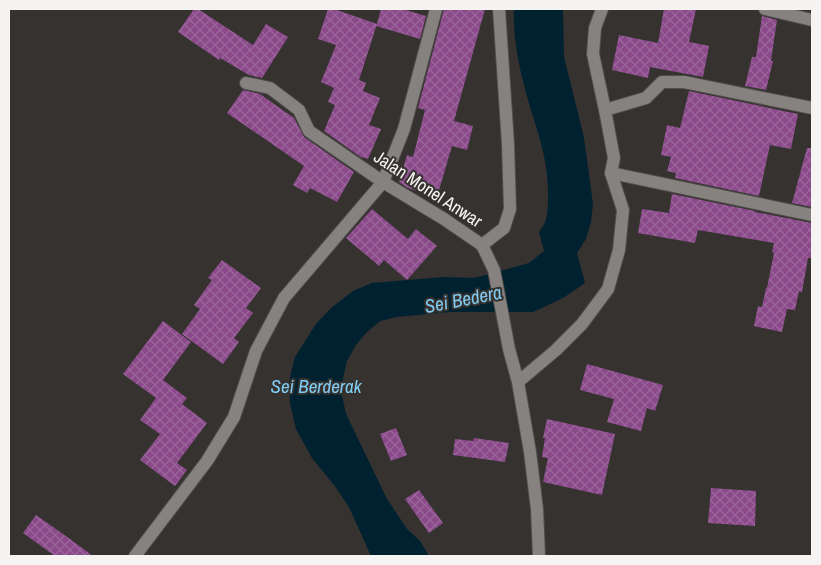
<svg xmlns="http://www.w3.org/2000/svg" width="821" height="565" viewBox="0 0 821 565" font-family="'Archivo Narrow',sans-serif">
	<defs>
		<pattern id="building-cross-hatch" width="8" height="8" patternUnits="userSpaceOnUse" patternTransform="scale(1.25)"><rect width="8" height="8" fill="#8a4a8a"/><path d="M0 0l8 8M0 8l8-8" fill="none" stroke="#9b659b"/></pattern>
	</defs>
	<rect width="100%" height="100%" fill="#353230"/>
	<path fill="#002130" d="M514 9H563L564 57 584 138 593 204 591 222 586 239 577 253 585 283 563 298 533 312H449L397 317 380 321 367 332 356 345 347 361 343 378 342 396 346 414 387 499 407 529 420 541 429 556H371L349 507 334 485 312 458 296 429 290 403 289 382 295 357 316 324 331 308 353 291 372 283 444 277 474 278 486 275 529 263 544 251 539 232C542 228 545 223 546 219 548 211 548 203 548 196 549 153 532 120 523 81 517 57 513 33 514 9Z"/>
	<g fill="url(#building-cross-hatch)">
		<polygon points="194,9 198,9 253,45 266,24 288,37 262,78 249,75 220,58 219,60 178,32"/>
		<polygon points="328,9 334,9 377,24 381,9 402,9 426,16 420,39 376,26 377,24 359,80 366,83 363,91 380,98 369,125 381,129 368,159 362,157 362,158 324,131 335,105 328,102 334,88 321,82 336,45 318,39"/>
		<polygon points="444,9 485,9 454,121 473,126 467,150 452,146 437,197 408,188 399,182 407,155 413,157 425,110 418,108"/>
		<polygon points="664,9 696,9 689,42 709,46 703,77 650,67 648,78 612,70 619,35 658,43"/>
		<polygon points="762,16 777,20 771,61 773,61 766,90 745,86 752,57 756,57"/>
		<polygon points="243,90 260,94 294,118 304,137 354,172 337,202 310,188 307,193 293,185 304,166 227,113"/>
		<polygon points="689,91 798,114 791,149 770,145 759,196 675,178 676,173 667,171 671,157 661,155 667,125 680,128"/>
		<polygon points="807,148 812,148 812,207 792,203"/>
		<polygon points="672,194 755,211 755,212 812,223 812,258 808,258 802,292 799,291 795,310 787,309 782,332 754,326 758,306 762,307 766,288 767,288 774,253 772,252 774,243 698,230 695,243 638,233 642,209 669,213"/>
		<polygon points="372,209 408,239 416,229 437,246 407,280 384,260 379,266 346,238"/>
		<polygon points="222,260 261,288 246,308 253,313 234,338 239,342 223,364 182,334 200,309 194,305 212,280 208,278"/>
		<polygon points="163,321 191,342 163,380 187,398 182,404 207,423 177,463 187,470 175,486 140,460 160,434 140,420 156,398 123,374"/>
		<polygon points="587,364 663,385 655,411 647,408 641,431 607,422 614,399 580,390"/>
		<polygon points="547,419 615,434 602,495 543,482 548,458 542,457 545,438 543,438"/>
		<polygon points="396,428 407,455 391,461 380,434"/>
		<polygon points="474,438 509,443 505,462 453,455 455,439 473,441"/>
		<polygon points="711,488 756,491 755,526 708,523"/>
		<polygon points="419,490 443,523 429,533 405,499"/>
		<polygon points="36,515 63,534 93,556 55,556 23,533"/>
	</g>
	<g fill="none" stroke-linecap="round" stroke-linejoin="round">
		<defs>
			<g id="street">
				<polyline points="765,9 812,20"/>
				<polyline points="246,83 270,88 299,110 309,131 383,182 444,219 482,245 494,270 509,349 518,382 530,452 537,509 539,556"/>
				<polyline points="605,110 646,98 662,82 684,82 812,108"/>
				<polyline points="611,173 812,215"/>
				<polyline points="482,245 504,228 510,209 508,144 499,9"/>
				<polyline points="518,382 556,350 582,324 608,289 619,250 623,210 611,173 614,158 605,110 593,54 595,28 602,9"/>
				<polyline points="135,556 207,461 234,417 256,351 284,298 383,182 404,129 436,9"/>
			</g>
		</defs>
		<use href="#street" stroke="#514e4c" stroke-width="14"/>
		<use href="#street" stroke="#868280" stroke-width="12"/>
	</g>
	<g text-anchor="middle" stroke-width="4" stroke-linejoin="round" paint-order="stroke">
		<g font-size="18" fill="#f6f4f2" stroke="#353230">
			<text transform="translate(428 189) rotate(33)" y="6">Jalan Monel Anwar</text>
		</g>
		<g font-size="19" font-style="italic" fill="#81ccf2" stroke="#353230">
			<text transform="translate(463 299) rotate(-11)" y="7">Sei Bedera</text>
			<text x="316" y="393">Sei Berderak</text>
		</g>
	</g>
	<rect width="821" height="565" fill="none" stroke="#f6f4f2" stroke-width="20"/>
</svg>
